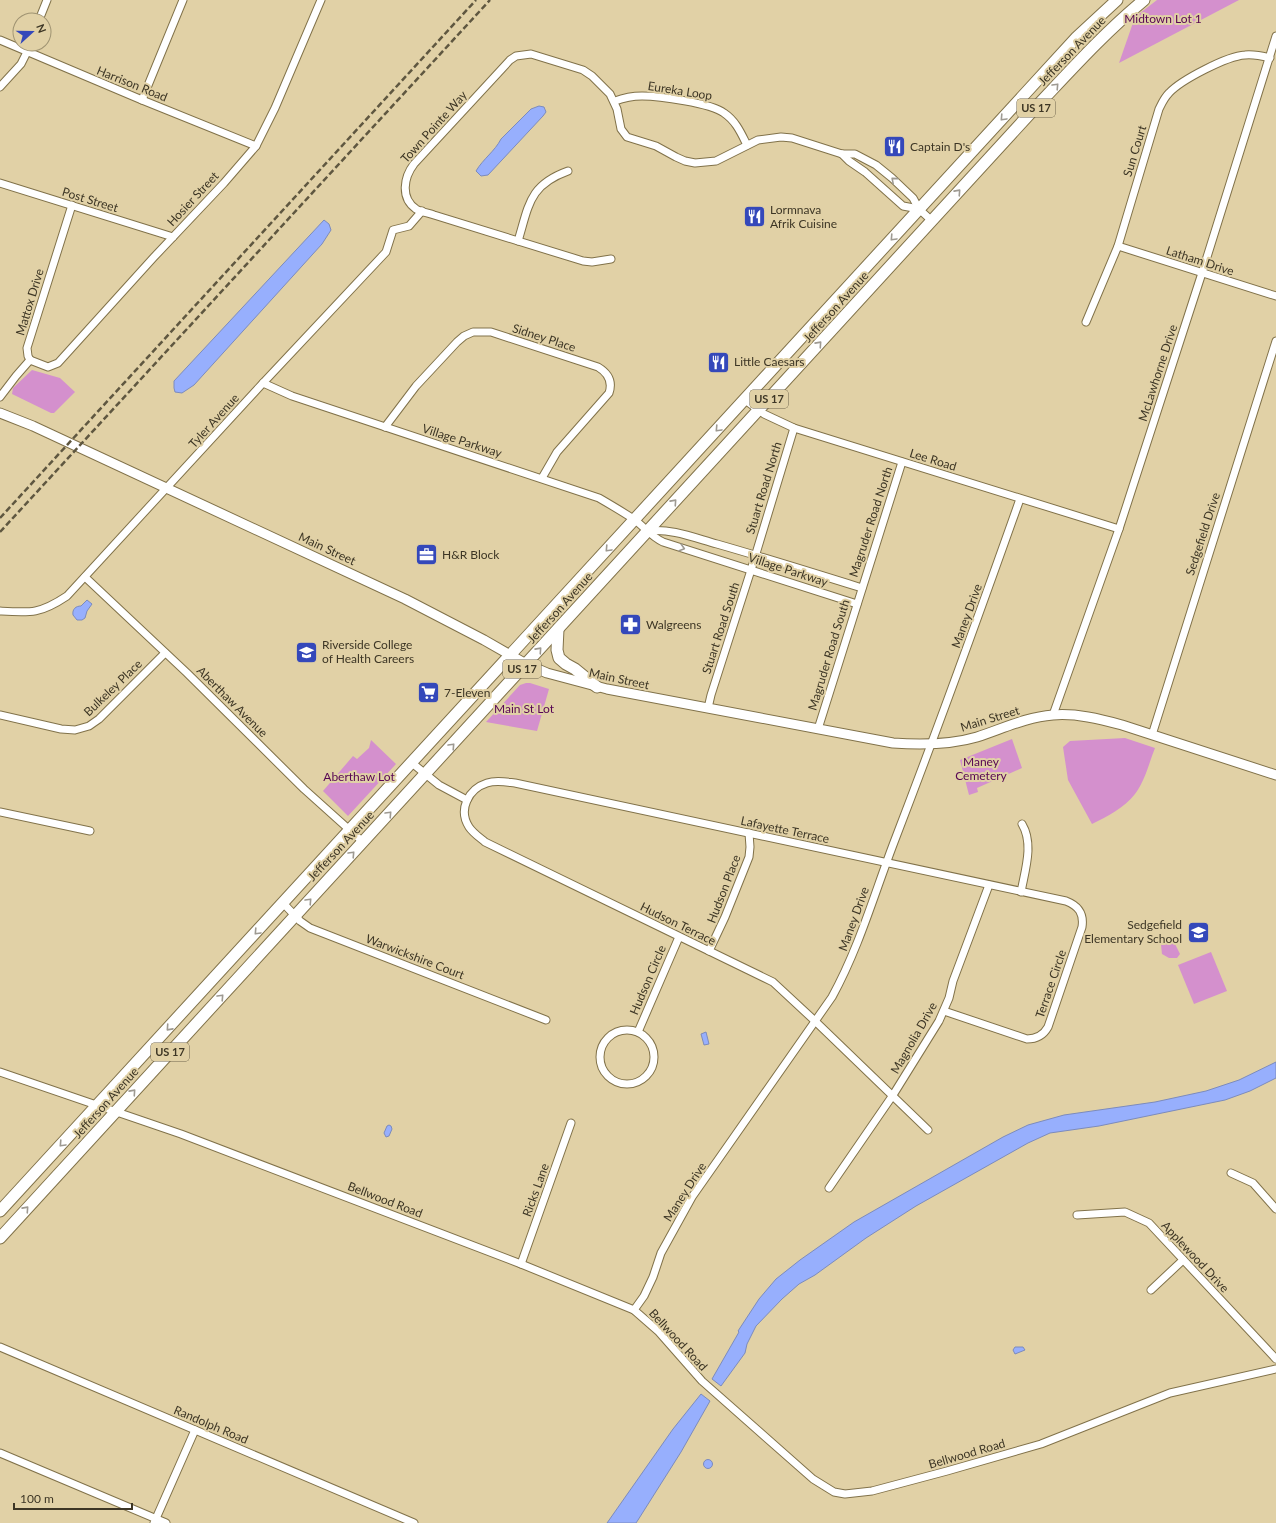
<svg xmlns="http://www.w3.org/2000/svg" width="1276" height="1523" viewBox="0 0 1276 1523" font-family="Lato,sans-serif">
	<rect width="100%" height="100%" fill="#e1d1a6"/>
	<g fill="#d490cd">
		<polygon points="1157,0 1239,0 1119,63 1135,17"/>
		<polygon points="32,370 60,378 75,392 54,413 51,413 12,394 13,388"/>
		<polygon points="526,683 530,683 549,689 537,731 486,722 520,685"/>
		<path d="M1125 738 1155 748C1149 763 1145 781 1135 794 1124 808 1108 816 1092 824L1068 780 1063 747 1070 741Z"/>
		<polygon points="1012,739 1022,768 977,788 978,792 969,795 960,760"/>
		<polygon points="371,740 396,764 348,816 323,791 353,756 357,759 369,748"/>
		<polygon points="1169,940 1174,942 1180,954 1177,958 1169,958 1162,954 1161,945"/>
		<polygon points="1211,952 1227,991 1194,1004 1178,965"/>
	</g>
	<g fill="#97affd" stroke="#7c8bbc">
		<path d="M539 106 544 107 546 112 543 116 488 175 481 176 476 171C483 159 495 151 501 139L531 109Z"/>
		<polygon points="324,220 329,224 331,230 322,244 194,385 182,393 175,392 174,388 174,381"/>
		<path d="M87 600 92 604 87 611 85 618 82 620H77L73 615C72 609 76 606 81 606Z"/>
		<polygon points="706,1032 709,1044 704,1045 701,1034"/>
		<polygon points="1276,1062 1276,1078 1250,1091 1225,1100 1099,1126 1050,1133 1028,1143 916,1206 866,1238 815,1275 799,1284 782,1299 756,1326 747,1344 745,1353 721,1386 712,1379 739,1332 738,1331 759,1299 776,1279 800,1260 854,1222 1003,1137 1028,1125 1064,1115 1155,1102 1206,1091 1239,1080"/>
		<polygon points="389,1125 391,1126 392,1129 389,1136 386,1137 384,1133 387,1126"/>
		<polygon points="1015,1347 1023,1347 1025,1350 1015,1354 1013,1350"/>
		<polygon points="701,1394 710,1401 681,1452 638,1520 636,1523 607,1523 673,1429"/>
		<circle cx="708" cy="1464" r="4.5"/>
	</g>
	<g fill="none" stroke-linecap="round" stroke-linejoin="round">
		<defs>
			<g id="minor">
				<polyline points="39,20 47,0"/>
				<polyline points="0,40 142,100 256,146"/>
				<polyline points="0,87 21,64 31,44"/>
				<polyline points="142,100 183,0"/>
				<path d="M615 101C623 98 633 96 642 96 659 96 711 103 724 113 736 121 741 133 747 145"/>
				<polyline points="842,154 849,161 865,172 903,206 919,209"/>
				<polyline points="0,183 173,237"/>
				<path d="M518 241C529 205 529 185 568 171"/>
				<polyline points="1118,246 1276,296"/>
				<path d="M611 259 592 262 583 261 434 215C428 213 421 212 416 209 400 198 404 177 414 164L510 60 516 56 531 54 583 70 592 76 610 94 617 109 621 129 627 137 656 146 676 157 685 161 695 163 716 161 758 140 781 137 792 138 842 154H855L876 165 892 178 913 198 919 209 932 221"/>
				<path d="M1086 322 1118 246 1159 109C1162 103 1164 98 1169 93 1181 80 1227 56 1245 55 1254 54 1262 56 1270 58"/>
				<polyline points="30,360 48,367 58,363 154,257 224,183 256,146 275,108 321,0"/>
				<polyline points="30,360 28,356 27,348 72,205"/>
				<path d="M263 383 292 396 599 498C611 505 623 512 635 520 644 527 652 537 663 542L857 604"/>
				<polyline points="0,397 16,376 30,360"/>
				<polyline points="745,400 764,414 794,428 1119,529"/>
				<path d="M385 427 416 386 457 342 464 336 473 332H491L598 367C608 373 613 381 609 393L557 452 542 478"/>
				<path d="M648 531C671 528 695 538 717 544 766 558 814 573 862 588"/>
				<polyline points="85,577 187,673 304,789 363,842"/>
				<path d="M0 611C31 613 40 614 67 596L263 383 386 252 393 230 409 226 422 211"/>
				<polyline points="708,708 711,695 751,570 794,428"/>
				<polyline points="0,715 61,729 75,730 89,726 99,719 165,653"/>
				<polyline points="1053,715 1119,529 1202,273 1276,36"/>
				<polyline points="818,729 902,462"/>
				<polyline points="1152,735 1276,341"/>
				<polyline points="412,763 439,785 467,800"/>
				<polyline points="0,812 90,831"/>
				<path d="M1021 892C1025 870 1034 844 1022 824"/>
				<polyline points="283,903 300,921 310,928 546,1020"/>
				<polyline points="709,951 725,917 749,857 750,847 749,833"/>
				<circle cx="627" cy="1057" r="27"/>
				<polyline points="638,1032 679,937"/>
				<polyline points="0,1072 181,1134 521,1264 634,1310 658,1331 702,1381 813,1479 834,1492 845,1494 872,1491 947,1471 1041,1444 1170,1393 1276,1369"/>
				<path d="M928 1130 815 1021 773 982 485 842C479 837 473 833 469 827 458 810 468 789 487 783 496 780 506 782 515 783L1066 901C1079 906 1084 914 1082 927L1048 1027C1043 1036 1036 1039 1027 1039L944 1011"/>
				<polyline points="1231,1173 1253,1183 1276,1209"/>
				<polyline points="829,1188 893,1095 939,1021 949,998 953,981 989,885"/>
				<polyline points="1077,1215 1125,1212 1149,1223 1276,1359"/>
				<polyline points="521,1264 571,1123"/>
				<polyline points="1151,1290 1183,1260"/>
				<path d="M634 1310 644 1296 653 1277 661 1253 692 1197 832 997C860 946 875 891 896 837 939 725 980 612 1020 499"/>
				<polyline points="0,1347 414,1523"/>
				<polyline points="0,1453 166,1523"/>
				<polyline points="154,1523 195,1430"/>
			</g>
			<path id="secondary" d="M0 413 33 426 405 599 484 640 526 664 547 673 607 689 893 743C921 745 950 745 977 737 1002 729 1026 717 1053 715 1076 713 1100 719 1122 725L1276 775"/>
			<g id="primary">
				<polyline points="558,629 557,650 559,658 566,664 575,669 597,687"/>
				<polyline points="0,1211 1077,37 1117,0"/>
				<path d="M0 1238 1035 108C1070 71 1104 33 1144 0"/>
			</g>
		</defs>
		<use href="#minor" stroke="#81724a" stroke-width="9"/>
		<use href="#secondary" stroke="#81724a" stroke-width="11"/>
		<use href="#primary" stroke="#81724a" stroke-width="13"/>
		<use href="#minor" stroke="#fff" stroke-width="7"/>
		<use href="#secondary" stroke="#fff" stroke-width="9"/>
		<use href="#primary" stroke="#fff" stroke-width="11"/>
		<g stroke="#5f5740" stroke-width="2.5" stroke-dasharray="6 3" stroke-linecap="butt">
			<polyline points="0,518 476,0"/>
			<polyline points="0,532 490,0"/>
		</g>
	</g>
	<defs><path id="oneway-chevron" d="M-2-3.5L2.5 0L-2 3.5" fill="none" stroke-width="1.6" stroke-linecap="round" stroke-linejoin="round"/></defs>
	<g stroke="#9e9a92">
		<use href="#oneway-chevron" transform="translate(1056 86) rotate(-47)"/>
		<use href="#oneway-chevron" transform="translate(1003 118) rotate(133)"/>
		<use href="#oneway-chevron" transform="translate(894 180) rotate(-139)"/>
		<use href="#oneway-chevron" transform="translate(958 192) rotate(-48)"/>
		<use href="#oneway-chevron" transform="translate(893 238) rotate(133)"/>
		<use href="#oneway-chevron" transform="translate(819 344) rotate(-48)"/>
		<use href="#oneway-chevron" transform="translate(718 429) rotate(133)"/>
		<use href="#oneway-chevron" transform="translate(674 502) rotate(-48)"/>
		<use href="#oneway-chevron" transform="translate(682 548) rotate(16)"/>
		<use href="#oneway-chevron" transform="translate(608 549) rotate(133)"/>
		<use href="#oneway-chevron" transform="translate(539 650) rotate(-48)"/>
		<use href="#oneway-chevron" transform="translate(452 746) rotate(-47)"/>
		<use href="#oneway-chevron" transform="translate(389 814) rotate(-47)"/>
		<use href="#oneway-chevron" transform="translate(352 854) rotate(-47)"/>
		<use href="#oneway-chevron" transform="translate(309 901) rotate(-47)"/>
		<use href="#oneway-chevron" transform="translate(257 932) rotate(133)"/>
		<use href="#oneway-chevron" transform="translate(221 997) rotate(-47)"/>
		<use href="#oneway-chevron" transform="translate(169 1028) rotate(132)"/>
		<use href="#oneway-chevron" transform="translate(133 1092) rotate(-48)"/>
		<use href="#oneway-chevron" transform="translate(62 1144) rotate(133)"/>
		<use href="#oneway-chevron" transform="translate(26 1209) rotate(-48)"/>
	</g>
	<defs>
		<symbol id="restaurant-square" viewBox="-11 -11 22 22"><rect x="-9" y="-9" width="18" height="18" rx="4" fill="#3448ba" stroke="#e1d1a6"/><path d="M-5-6h1v4h1v-4h1v4h1v-4h1v5L-1.5 .5V6h-2V.5L-5-1ZM5-6V6H3V1.5H1.5Q1.5-4 5-6Z" fill="#fff"/></symbol>
		<symbol id="office-square" viewBox="-11 -11 22 22"><rect x="-9" y="-9" width="18" height="18" rx="4" fill="#3448ba" stroke="#e1d1a6"/><path d="M-6-3h4V-5.5h4V-3h4V5H-6ZM-1-4.5V-3h2v-1.5ZM-6 0V1H6V0Z" fill="#fff"/></symbol>
		<symbol id="pharmacy-square" viewBox="-11 -11 22 22"><rect x="-9" y="-9" width="18" height="18" rx="4" fill="#3448ba" stroke="#e1d1a6"/><path d="M-2-6h4v4h4v4h-4v4h-4v-4h-4v-4h4Z" fill="#fff"/></symbol>
		<symbol id="university-square" viewBox="-11 -11 22 22"><rect x="-9" y="-9" width="18" height="18" rx="4" fill="#3448ba" stroke="#e1d1a6"/><path d="M0-5L7-2L0 1L-7-2ZM-4 1L0 2.5L4 1V4Q0 6-4 4Z" fill="#fff"/></symbol>
		<symbol id="supermarket-square" viewBox="-11 -11 22 22"><rect x="-9" y="-9" width="18" height="18" rx="4" fill="#3448ba" stroke="#e1d1a6"/><path d="M-6-5.5h2.5l.6 2H6L4.5 2H-2.5L-4.4-4H-6ZM-1.5 3.2a1.3 1.3 0 1 0 .1 0ZM3 3.2a1.3 1.3 0 1 0 .1 0Z" fill="#fff"/></symbol>
		<symbol id="school-square" viewBox="-11 -11 22 22"><rect x="-9" y="-9" width="18" height="18" rx="4" fill="#3448ba" stroke="#e1d1a6"/><path d="M0-5L7-2L0 1L-7-2ZM-4 1L0 2.5L4 1V4Q0 6-4 4Z" fill="#fff"/></symbol>
	</defs>
	<g fill-rule="evenodd">
		<use href="#restaurant-square" x="882" y="134" width="25" height="25"/>
		<use href="#restaurant-square" x="742" y="204" width="25" height="25"/>
		<use href="#restaurant-square" x="706" y="350" width="25" height="25"/>
		<use href="#office-square" x="414" y="542" width="25" height="25"/>
		<use href="#pharmacy-square" x="618" y="612" width="25" height="25"/>
		<use href="#university-square" x="294" y="640" width="25" height="25"/>
		<use href="#supermarket-square" x="416" y="680" width="25" height="25"/>
		<use href="#school-square" x="1186" y="920" width="25" height="25"/>
	</g>
	<g text-anchor="middle" stroke-width="4" stroke-linejoin="round" paint-order="stroke">
		<g fill="#e1d1a6" stroke="#6e644c" stroke-width="1">
			<rect x="1017" y="99" width="38" height="18" rx="3"/>
			<rect x="750" y="390" width="38" height="18" rx="3"/>
			<rect x="503" y="660" width="38" height="18" rx="3"/>
			<rect x="151" y="1043" width="38" height="18" rx="3"/>
		</g>
		<g font-size="11" font-weight="bold" fill="#3d3625">
			<text x="1036" y="112">US 17</text>
			<text x="769" y="403">US 17</text>
			<text x="522" y="673">US 17</text>
			<text x="170" y="1056">US 17</text>
		</g>
		<g font-size="12" fill="#560553" stroke="#e1d1a6">
			<text x="1163" y="23">Midtown Lot 1</text>
			<text x="524" y="713">Main St Lot</text>
			<text x="981" y="766">Maney<tspan x="981" dy="14">Cemetery</tspan></text>
			<text x="359" y="781">Aberthaw Lot</text>
		</g>
		<g font-size="12" fill="#3d3625" stroke="#e1d1a6">
			<text transform="translate(1072 51) rotate(-46)" y="4">Jefferson Avenue</text>
			<text transform="translate(132 84) rotate(22)" y="4">Harrison Road</text>
			<text transform="translate(680 91) rotate(9)" y="4">Eureka Loop</text>
			<text transform="translate(434 127) rotate(-48)" y="4">Town Pointe Way</text>
			<text transform="translate(1135 151) rotate(-73)" y="4">Sun Court</text>
			<text transform="translate(193 199) rotate(-47)" y="4">Hosier Street</text>
			<text transform="translate(90 200) rotate(17)" y="4">Post Street</text>
			<text transform="translate(1200 261) rotate(18)" y="4">Latham Drive</text>
			<text transform="translate(30 302) rotate(-73)" y="4">Mattox Drive</text>
			<text transform="translate(836 307) rotate(-48)" y="4">Jefferson Avenue</text>
			<text transform="translate(544 338) rotate(18)" y="4">Sidney Place</text>
			<text transform="translate(1158 373) rotate(-72)" y="4">McLawhorne Drive</text>
			<text transform="translate(214 421) rotate(-48)" y="4">Tyler Avenue</text>
			<text transform="translate(462 441) rotate(18)" y="4">Village Parkway</text>
			<text transform="translate(933 460) rotate(17)" y="4">Lee Road</text>
			<text transform="translate(764 488) rotate(-73)" y="4">Stuart Road North</text>
			<text transform="translate(871 522) rotate(-72)" y="4">Magruder Road North</text>
			<text transform="translate(1203 534) rotate(-72)" y="4">Sedgefield Drive</text>
			<text transform="translate(327 549) rotate(25)" y="4">Main Street</text>
			<text transform="translate(788 570) rotate(18)" y="4">Village Parkway</text>
			<text transform="translate(560 608) rotate(-48)" y="4">Jefferson Avenue</text>
			<text transform="translate(967 616) rotate(-70)" y="4">Maney Drive</text>
			<text transform="translate(721 628) rotate(-72)" y="4">Stuart Road South</text>
			<text transform="translate(829 655) rotate(-73)" y="4">Magruder Road South</text>
			<text transform="translate(619 679) rotate(12)" y="4">Main Street</text>
			<text transform="translate(113 688) rotate(-44)" y="4">Bulkeley Place</text>
			<text transform="translate(232 702) rotate(45)" y="4">Aberthaw Avenue</text>
			<text transform="translate(990 719) rotate(-17)" y="4">Main Street</text>
			<text transform="translate(785 830) rotate(12)" y="4">Lafayette Terrace</text>
			<text transform="translate(341 846) rotate(-47)" y="4">Jefferson Avenue</text>
			<text transform="translate(724 889) rotate(-69)" y="4">Hudson Place</text>
			<text transform="translate(854 919) rotate(-70)" y="4">Maney Drive</text>
			<text transform="translate(678 924) rotate(26)" y="4">Hudson Terrace</text>
			<text transform="translate(415 957) rotate(21)" y="4">Warwickshire Court</text>
			<text transform="translate(648 980) rotate(-67)" y="4">Hudson Circle</text>
			<text transform="translate(1051 984) rotate(-71)" y="4">Terrace Circle</text>
			<text transform="translate(914 1038) rotate(-60)" y="4">Magnolia Drive</text>
			<text transform="translate(106 1103) rotate(-48)" y="4">Jefferson Avenue</text>
			<text transform="translate(536 1190) rotate(-70)" y="4">Ricks Lane</text>
			<text transform="translate(685 1192) rotate(-57)" y="4">Maney Drive</text>
			<text transform="translate(385 1200) rotate(21)" y="4">Bellwood Road</text>
			<text transform="translate(1195 1257) rotate(47)" y="4">Applewood Drive</text>
			<text transform="translate(678 1340) rotate(47)" y="4">Bellwood Road</text>
			<text transform="translate(211 1425) rotate(23)" y="4">Randolph Road</text>
			<text transform="translate(967 1454) rotate(-16)" y="4">Bellwood Road</text>
		</g>
		<g font-size="12" fill="#3d3625" stroke="#e1d1a6" text-anchor="start">
			<text x="910" y="151">Captain D's</text>
			<text x="770" y="214">Lormnava<tspan x="770" dy="14">Afrik Cuisine</tspan></text>
			<text x="734" y="366">Little Caesars</text>
			<text x="442" y="559">H&amp;R Block</text>
			<text x="646" y="629">Walgreens</text>
			<text x="322" y="649">Riverside College<tspan x="322" dy="14">of Health Careers</tspan></text>
			<text x="444" y="697">7-Eleven</text>
			<text x="1182" y="929" text-anchor="end">Sedgefield<tspan x="1182" dy="14">Elementary School</tspan></text>
		</g>
	</g>
	<g transform="translate(32 32) rotate(69)"><circle r="19" fill="#e1d1a6" stroke="#9f9372"/>
	<path d="M0-3L7 15L0 10L-7 15Z" fill="#3448ba"/>
	<text y="-6" font-size="11" font-weight="bold" text-anchor="middle" fill="#3d3625">N</text>
	</g>
	<path d="M14 1503v6h118v-6" fill="none" stroke="#3d3625" stroke-width="2"/>
	<text x="20" y="1503" font-size="12" fill="#3d3625" stroke="#e1d1a6" stroke-width="3" paint-order="stroke">100 m</text>
</svg>
